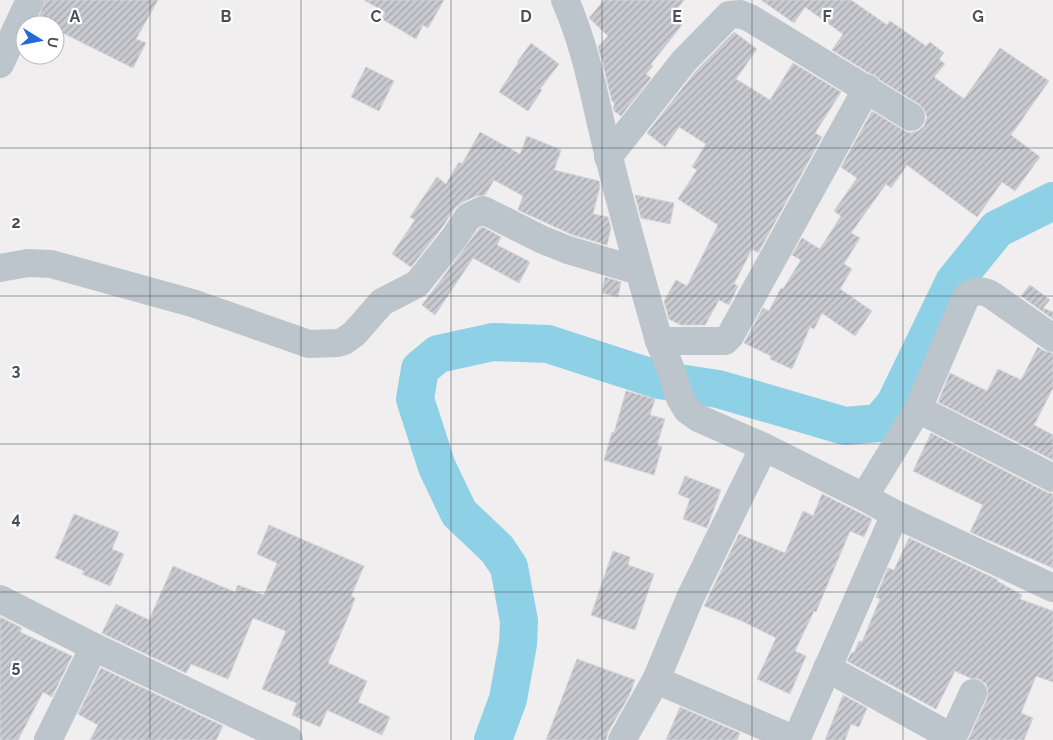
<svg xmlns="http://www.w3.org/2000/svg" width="1053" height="740" viewBox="0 0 1053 740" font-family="Raleway,sans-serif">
	<defs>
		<pattern id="building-hatch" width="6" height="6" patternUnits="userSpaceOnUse" patternTransform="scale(1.25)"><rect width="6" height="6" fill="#c8cad0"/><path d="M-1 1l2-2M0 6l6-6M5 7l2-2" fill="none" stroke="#a4a6ac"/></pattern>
	</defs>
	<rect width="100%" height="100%" fill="#f0eeee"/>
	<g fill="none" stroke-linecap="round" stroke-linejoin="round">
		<polyline stroke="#8ed0e6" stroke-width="38" points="493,740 508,699 518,644 519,621 509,567 497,549 459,513 437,467 415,399 420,369 438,354 493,342 548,344 659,380 718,389 845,426 879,423 895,404 954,282 997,229 1053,201"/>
	</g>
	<g fill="url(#building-hatch)" stroke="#d2d4d9">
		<polygon points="45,0 158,0 136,39 146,43 133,68 55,29 55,25 48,25 38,20"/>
		<polygon points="364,0 444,0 428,28 423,25 416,39 382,19 385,12"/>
		<polygon points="604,0 684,0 671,17 682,25 651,64 653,66 646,74 651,78 621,116 614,111 613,107 615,104 612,101 603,65 604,63 602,61 598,47 608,36 589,18"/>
		<polygon points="761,0 851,0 887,25 890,21 926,46 930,42 944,53 939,59 945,64 934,77 964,99 1000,48 1049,81 1011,135 1040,157 1015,191 1002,182 977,217 907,165 891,188 886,184 851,233 860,238 844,264 852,269 840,289 872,311 855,336 822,313 814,329 810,327 792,369 770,359 771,356 744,343 763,308 769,311 781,288 783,289 801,260 792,255 802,238 820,249 841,216 834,211 857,178 841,167 872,111 903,130 910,133 918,131 924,126 927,117 924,109 919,104 880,80 875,75 869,73 832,50 843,34 805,7 794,23"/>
		<polygon points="734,32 757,49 736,79 770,100 793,63 841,92 815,133 822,137 758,253 752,249 734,284 738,286 729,305 719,300 705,325 681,325 669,319 664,301 676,280 687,286 718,225 678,199 697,170 692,167 706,144 679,127 665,147 647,133 696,71"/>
		<polygon points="531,43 559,64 540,89 542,90 528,111 499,92 518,63 517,62"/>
		<polygon points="366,67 394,81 379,111 351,97"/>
		<polygon points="480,132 520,154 527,136 561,150 554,170 599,181 600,186 593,214 608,217 611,228 607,245 573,235 518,210 523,196 494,180 485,195 476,196 461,203 455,208 441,229 411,267 392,254 415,220 410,217 437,177 446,184 459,162 462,164"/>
		<polygon points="635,195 674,203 670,224 641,218"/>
		<polygon points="483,227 501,237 497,245 530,262 519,283 473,258 435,315 422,305 479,229"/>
		<polygon points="605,277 621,282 618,297 602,293"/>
		<polygon points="1030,285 1050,300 1043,308 1053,312 1053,319 1021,296"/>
		<polygon points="1038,347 1044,351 1053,353 1053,388 1034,425 1053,435 1053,460 938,402 950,373 987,391 998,369 1021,380"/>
		<polygon points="626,391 655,399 650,415 665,419 657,445 662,447 654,475 604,460 612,432 614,433"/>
		<polygon points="931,433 1046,492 1053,494 1053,568 970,532 983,505 913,471"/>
		<polygon points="685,476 721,490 707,528 683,519 690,499 678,494"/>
		<polygon points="822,494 872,519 864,537 850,531 816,612 814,611 795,651 806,656 790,694 757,679 776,638 742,621 704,606 739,534 785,553 803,511 813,516"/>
		<polygon points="74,514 119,532 112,549 124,554 110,586 82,574 84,571 55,558"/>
		<polygon points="269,525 364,566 351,596 355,598 350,612 328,663 367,681 358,702 390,717 382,735 327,710 320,727 292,715 297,703 262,689 286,631 253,618 228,679 191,664 186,673 102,633 116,604 149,620 173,566 235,592 238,585 264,595 277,563 257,554"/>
		<polygon points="909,538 998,580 997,581 1022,595 1020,599 1053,611 1053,682 1036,676 1021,713 1033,718 1024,740 968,740 987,699 988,691 986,684 979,679 970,678 955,671 936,709 847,661 852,652 854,653 859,641 862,642 880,599 876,597 888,568 894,570"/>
		<polygon points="613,551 630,557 628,565 654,574 635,630 591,615"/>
		<polygon points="0,617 22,628 20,632 72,656 52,697 43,692 18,740 0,740"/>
		<polygon points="577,659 635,680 629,696 608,732 606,740 546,740"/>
		<polygon points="101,668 223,726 216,740 90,740 98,725 78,714"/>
		<polygon points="843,695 867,708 859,727 851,724 845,740 825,740"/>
		<polygon points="680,707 740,733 737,740 666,740"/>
	</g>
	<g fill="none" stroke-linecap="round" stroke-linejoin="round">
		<g stroke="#bdc5cc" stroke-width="28">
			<path d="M565 0C588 52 595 103 609 157 624 219 642 280 659 341L670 367 680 398 687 410 698 418 764 447 864 497 895 514 1053 588"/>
			<polyline points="0,64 30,0"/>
			<polyline points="608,157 684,61 729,15 740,14 750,18 911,117"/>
			<polyline points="0,268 28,263 51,264 192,303 309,344 338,343 344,341 354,334 382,302 417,284 454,238 468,217 483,210 543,240 568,250 639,271"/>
			<polyline points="659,341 725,341 730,336 867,88"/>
			<polyline points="918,409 1053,478"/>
			<path d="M864 497 918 409 966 297C975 290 980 290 990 294L1053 338"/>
			<polyline points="0,599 94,647 289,740"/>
			<polyline points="827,668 944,733 950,734 955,732 973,693"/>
			<polyline points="656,680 796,740"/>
			<polyline points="48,740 94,647"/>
			<polyline points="622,740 656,680 690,598 764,447"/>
			<polyline points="796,740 895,514"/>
		</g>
	</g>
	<path fill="none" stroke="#47505a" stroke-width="1" stroke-opacity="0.55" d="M150 0V740M301 0V740M451 0V740M602 0V740M752 0V740M903 0V740M0 148H1053M0 296H1053M0 444H1053M0 592H1053"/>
	<g font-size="16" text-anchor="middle" font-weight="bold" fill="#47505a" stroke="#fff" stroke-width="4.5" stroke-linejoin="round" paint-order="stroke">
		<text x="75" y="22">A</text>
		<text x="226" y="22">B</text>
		<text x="376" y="22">C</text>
		<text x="526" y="22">D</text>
		<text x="677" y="22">E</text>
		<text x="827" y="22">F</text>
		<text x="978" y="22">G</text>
		<text x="16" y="228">2</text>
		<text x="16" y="376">3</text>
		<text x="16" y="524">4</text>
		<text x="16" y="672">5</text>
	</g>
	<g transform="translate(40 40) rotate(100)"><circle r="24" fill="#ffffff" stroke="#b5b9bd"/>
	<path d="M0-4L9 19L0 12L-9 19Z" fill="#2469d5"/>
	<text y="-8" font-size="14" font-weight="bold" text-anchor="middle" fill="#47505a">U</text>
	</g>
</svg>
